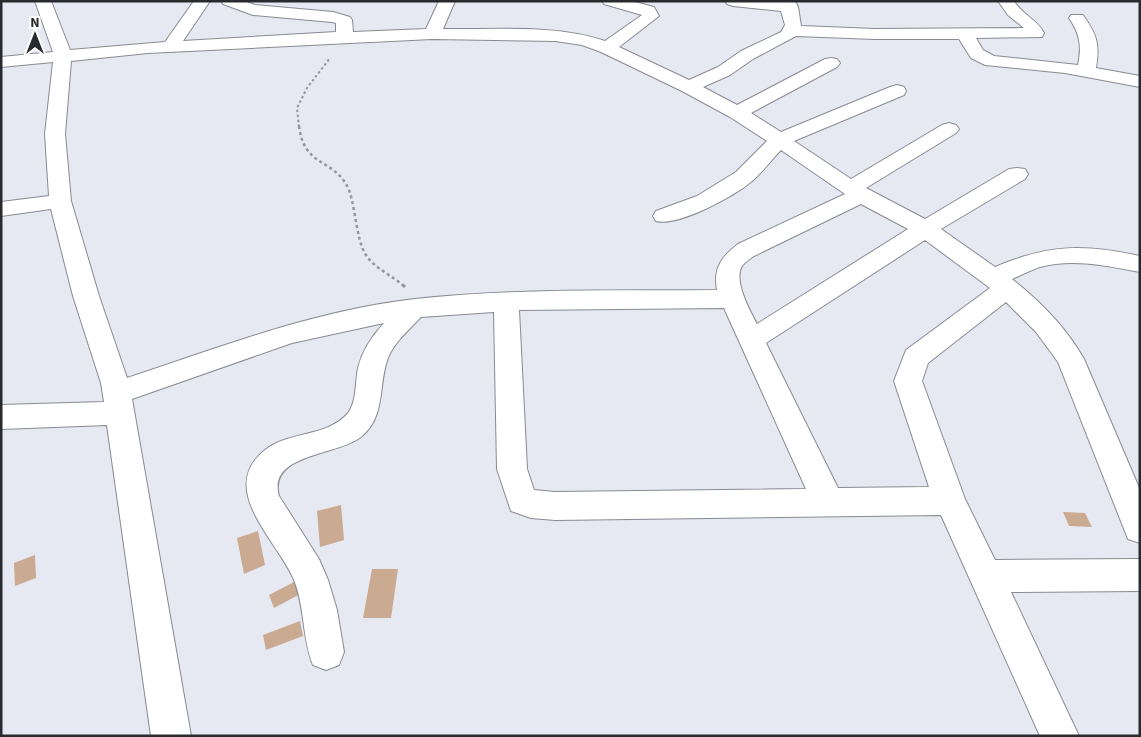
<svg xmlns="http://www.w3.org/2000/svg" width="1141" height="737" viewBox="0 0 1141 737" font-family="'Source Sans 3',sans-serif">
	<rect width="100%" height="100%" fill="#e6e8f2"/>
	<g fill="#cbaa92">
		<polygon points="341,505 344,540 320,547 317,511"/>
		<polygon points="1063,512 1085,513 1092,527 1069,526"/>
		<polygon points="258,531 265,565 244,574 237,538"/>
		<polygon points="35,555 36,578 15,586 14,563"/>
		<polygon points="372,569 398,569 391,618 363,618"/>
		<polygon points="298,580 302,593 274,608 269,595"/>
		<polygon points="300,621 303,636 266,650 263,635"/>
	</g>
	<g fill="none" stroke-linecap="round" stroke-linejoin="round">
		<defs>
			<path id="minor" d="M35 1H51L70 50 165 42 194 1H210L183 41 336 32V23L332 22 253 15 223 4 221 1H244L255 5 333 12 350 17 352 20 353 32 426 29 439 1H455L443 29C494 30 556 24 605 41L642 15 604 4 602 1H631L654 7 659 16 619 47 689 80 718 67 741 51 781 32 785 25 781 11 733 6 727 4 725 1H795L798 7 801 26 875 29 1024 28 1008 15 998 1H1014C1022 15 1037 19 1044 33L1042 37 976 38 983 50 994 56 1078 65C1082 46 1080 34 1069 18L1071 15H1083C1097 35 1100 44 1096 68L1140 76V87L1065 73 985 65 971 58 959 39H875L796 36 753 59 730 75 703 87 737 105 825 59 831 58 837 59 840 63 837 67 751 113 781 132 890 87 897 85 904 87 906 91 904 95 794 141 851 179 942 125 949 123 956 125 959 129 956 133 866 188 925 219 1009 169 1017 168 1025 169 1028 174 1025 179 941 229 995 267C1049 244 1084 244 1140 256V272C1108 266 1072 258 1040 267 1031 270 1021 275 1012 279 1040 301 1066 327 1084 359L1140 490V543L1128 539 1058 362 1036 332 1006 302 928 363 922 381 965 499 995 560 1140 559V591L1011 592 1079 736H1040L941 515 555 520 531 518 511 511 497 469 494 312 421 317C410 329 394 342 388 358 378 384 386 416 362 436 339 456 267 453 279 496L319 559 328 580 337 610 344 652 339 665 326 670 313 665C302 638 305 607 294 580 278 541 216 489 265 450 289 431 328 437 348 413 357 401 355 382 358 368 362 351 372 336 384 323L292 343 132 399 191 736H151L107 425 1 429V405L104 402 101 383 73 296 51 209 1 216V202L49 196 45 134 53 62 1 67V57L53 52ZM432 39 555 41 582 45 601 52 682 91 730 117 767 141 736 172 697 196 656 211 653 216 656 221C678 227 734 196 751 182 762 173 771 160 781 150L845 194 738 244C721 257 713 269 717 290 617 291 515 288 415 299 316 310 221 347 127 378L99 296 71 201 65 134 71 61 148 53ZM861 204 908 229 757 324C750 311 733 280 742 266 745 262 750 259 754 256ZM925 240 990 288 906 350 894 381 929 487 838 488 766 343ZM724 308 806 489 555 492 534 490 527 469 519 310Z"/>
		</defs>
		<use href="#minor" stroke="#888a93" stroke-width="2"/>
		<polyline stroke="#94969d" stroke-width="2" stroke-dasharray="2.5 2.5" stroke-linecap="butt" points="299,127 297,108 307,88 330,58"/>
		<path stroke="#94969d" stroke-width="2.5" stroke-dasharray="3 3" stroke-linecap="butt" d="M299 126C304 166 330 158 346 184 356 200 355 239 366 255 374 268 393 276 405 287"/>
		<polyline stroke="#94969d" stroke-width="3" stroke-dasharray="4 4" stroke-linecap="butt" points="403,285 405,287"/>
		<use href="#minor" fill="#fff" fill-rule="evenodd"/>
	</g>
	<rect width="1141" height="737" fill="none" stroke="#292a2e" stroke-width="5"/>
	<g transform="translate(35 35)" stroke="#ffffff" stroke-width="4" paint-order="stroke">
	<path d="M0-4L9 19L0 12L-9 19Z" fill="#292a2e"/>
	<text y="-8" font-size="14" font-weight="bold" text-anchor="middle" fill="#292a2e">N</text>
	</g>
</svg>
